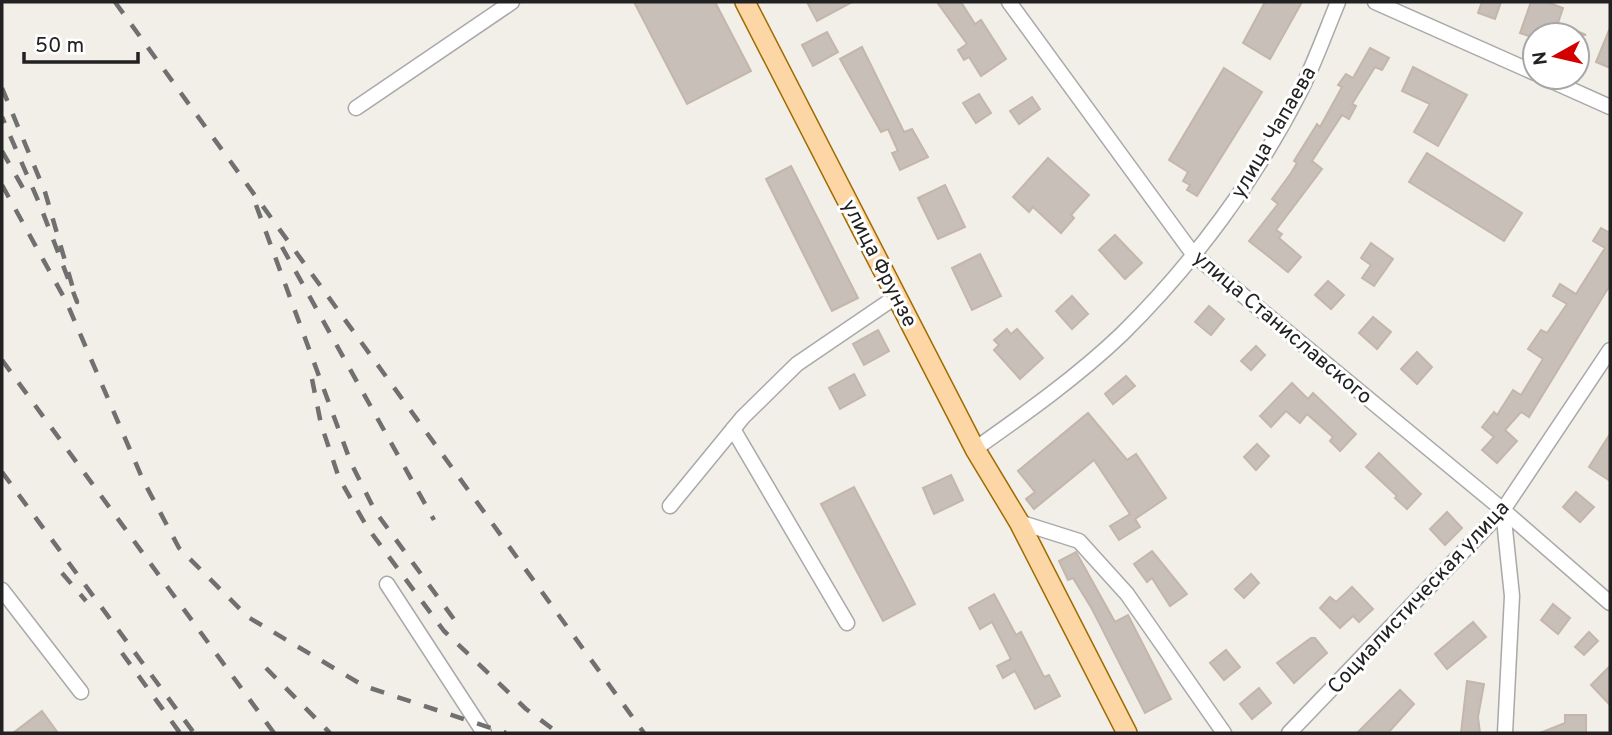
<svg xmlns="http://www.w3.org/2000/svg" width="1612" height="735" viewBox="0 0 1612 735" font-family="Overpass,sans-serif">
	<rect width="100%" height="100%" fill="#f2efe9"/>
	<g fill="#c7bfb8" stroke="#c4b6ab" stroke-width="2">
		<polygon points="634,2 715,2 751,71 687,104"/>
		<polygon points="807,2 852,2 817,21"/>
		<polygon points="937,2 961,2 975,24 981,20 1006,59 981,76 969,57 964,60 958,50 967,44"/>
		<polygon points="1265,2 1302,2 1270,59 1243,43"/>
		<polygon points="1482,2 1501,2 1495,19 1478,13"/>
		<polygon points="1531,2 1547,2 1563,8 1558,23 1586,35 1535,35 1535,38 1520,33"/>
		<polygon points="1610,28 1610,68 1596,62"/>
		<polygon points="827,32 838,52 813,66 802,45"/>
		<polygon points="862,47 904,132 912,129 928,157 900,170 892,153 898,151 888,129 881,132 840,59"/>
		<polygon points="1370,48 1389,58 1382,70 1375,67 1352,104 1356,106 1349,119 1342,115 1312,161 1322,169 1276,230 1282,234 1279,238 1301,257 1288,272 1249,241 1278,204 1272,199 1291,173 1297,163 1294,161 1317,124 1320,127 1342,87 1338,85 1346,74 1353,78"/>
		<polygon points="1413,67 1467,95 1438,146 1414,132 1430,104 1402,91"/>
		<polygon points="1224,68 1262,92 1197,196 1187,190 1190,185 1183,181 1188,172 1169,160"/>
		<polygon points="979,94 991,113 976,123 963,103"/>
		<polygon points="1032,97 1040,109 1019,124 1010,111"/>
		<polygon points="1427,153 1522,213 1504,241 1409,182"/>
		<polygon points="1048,158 1089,195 1071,215 1074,218 1061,233 1033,207 1029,212 1013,197"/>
		<polygon points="791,166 858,298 832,311 766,179"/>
		<polygon points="945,185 965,227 938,239 918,198"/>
		<polygon points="1601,228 1610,233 1610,285 1529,417 1521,412 1505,430 1517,441 1497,463 1482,450 1494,437 1482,427 1494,412 1497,415 1513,390 1521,395 1543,359 1528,349 1541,330 1547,333 1567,304 1553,296 1560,284 1576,294 1605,248 1593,241"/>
		<polygon points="1115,235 1142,263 1125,279 1099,250"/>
		<polygon points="1371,243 1393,259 1374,286 1362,278 1371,265 1361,258"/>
		<polygon points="980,254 1001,296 972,310 952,268"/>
		<polygon points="1328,281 1344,295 1331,309 1315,295"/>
		<polygon points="1072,296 1088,314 1072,329 1056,311"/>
		<polygon points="1209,306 1224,319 1211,335 1195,322"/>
		<polygon points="1373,317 1391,332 1377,349 1359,333"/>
		<polygon points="1007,329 1011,334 1017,329 1043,358 1020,379 994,350 999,345 994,340"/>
		<polygon points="878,330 889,351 864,365 853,344"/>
		<polygon points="1256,346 1265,355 1251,370 1241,361"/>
		<polygon points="1417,352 1432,367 1417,384 1401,369"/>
		<polygon points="854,374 865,395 840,409 829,388"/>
		<polygon points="1126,376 1135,386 1113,404 1105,394"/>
		<polygon points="1292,383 1308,399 1313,393 1356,434 1340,451 1330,441 1333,437 1307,414 1300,423 1286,411 1271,427 1260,416"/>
		<polygon points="1088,413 1127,460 1136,454 1166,498 1135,519 1140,527 1119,540 1110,526 1130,514 1094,460 1034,509 1026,499 1035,492 1018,471"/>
		<polygon points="1610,434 1610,481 1589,467"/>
		<polygon points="1257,444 1269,456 1256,470 1244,457"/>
		<polygon points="1379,453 1421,494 1407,509 1395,498 1397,496 1366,467"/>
		<polygon points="951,475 963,500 934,514 923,488"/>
		<polygon points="854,487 915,604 883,621 821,504"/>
		<polygon points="1576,492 1594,507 1580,522 1563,507"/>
		<polygon points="1447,512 1462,528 1445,545 1430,529"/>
		<polygon points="1152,551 1187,594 1170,606 1152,578 1147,582 1134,564"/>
		<polygon points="1076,552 1115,622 1128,615 1171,699 1145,713 1092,609 1073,578 1068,580 1059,561"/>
		<polygon points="1251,574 1259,583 1244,598 1235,589"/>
		<polygon points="1352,587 1373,609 1359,622 1353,616 1340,628 1320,608 1330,597 1336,602"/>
		<polygon points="994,594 1016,635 1021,632 1044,677 1049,675 1060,696 1035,709 1015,671 1003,678 997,666 1011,659 992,622 980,629 969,608"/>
		<polygon points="1553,604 1570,618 1558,634 1541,620"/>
		<polygon points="1473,622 1486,637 1447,669 1435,654"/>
		<polygon points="1589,632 1598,641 1584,655 1575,647"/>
		<polygon points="1311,638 1315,638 1327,653 1294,683 1277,663"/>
		<polygon points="1226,650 1240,667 1224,680 1210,663"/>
		<polygon points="1610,666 1610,705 1591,685"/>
		<polygon points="1467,681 1484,684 1478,717 1480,733 1461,733"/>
		<polygon points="1259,688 1271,703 1252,719 1240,704"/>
		<polygon points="1400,690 1414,704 1388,733 1357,733"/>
		<polygon points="42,711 58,733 13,733"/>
		<polygon points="1565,715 1586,715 1586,733 1540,733 1565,723"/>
	</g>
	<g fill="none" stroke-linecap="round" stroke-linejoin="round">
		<defs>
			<g id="minor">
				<polyline points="1009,2 1193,254 1503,510 1610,603"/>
				<polyline points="1375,2 1535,73"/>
				<polyline points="1543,77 1610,107"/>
				<polyline points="356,108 512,2"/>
				<polyline points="733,429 847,623"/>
				<path d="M975 449C1026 413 1077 377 1122 334 1193 264 1256 179 1301 90 1315 62 1326 31 1338 2"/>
				<polyline points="670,506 743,417 797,364 897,296"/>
				<polyline points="1503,510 1512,596 1505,733"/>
				<polyline points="1019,522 1079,541 1127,594 1224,733"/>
				<polyline points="387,584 484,733"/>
				<polyline points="2,590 81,692"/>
				<polyline points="1289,733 1503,510 1610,350"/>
			</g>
			<polyline id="major" points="745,2 975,449 1019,522 1127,733"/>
		</defs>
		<use href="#minor" stroke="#a9a9a9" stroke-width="17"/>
		<use href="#major" stroke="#a06b00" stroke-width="22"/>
		<use href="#minor" stroke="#fff" stroke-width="14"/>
		<use href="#major" stroke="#fcd6a4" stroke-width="19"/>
		<g stroke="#707070" stroke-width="4.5" stroke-dasharray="14 14" stroke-linecap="butt">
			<polyline points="115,2 644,733"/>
			<polyline points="2,88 45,192 77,302 40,205 2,117"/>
			<polyline points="2,151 27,195"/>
			<polyline points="2,185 66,301 143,480 179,548 248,617 364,686 506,733"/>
			<polyline points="256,205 351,463 375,511 456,622"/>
			<polyline points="282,247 434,520"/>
			<polyline points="2,360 274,733"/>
			<polyline points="312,379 321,424 339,478 367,527 444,631 526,709 558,733"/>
			<polyline points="2,472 194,733"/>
			<polyline points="62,573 86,601"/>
			<polyline points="122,653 180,733"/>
			<polyline points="266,668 330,733"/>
		</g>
	</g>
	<g text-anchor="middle" stroke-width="6" stroke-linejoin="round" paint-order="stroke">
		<g font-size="21" fill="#222" stroke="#fff">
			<text transform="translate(1273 132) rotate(-60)" y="7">улица Чапаева</text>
			<text transform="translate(880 263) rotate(63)" y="7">улица Фрунзе</text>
			<text transform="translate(1283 327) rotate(40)" y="7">улица Станиславского</text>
			<text transform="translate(1418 597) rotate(-47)" y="7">Социалистическая улица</text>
		</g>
	</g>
	<rect width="1612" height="735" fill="none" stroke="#222222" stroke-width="7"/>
	<g transform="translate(1556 56) rotate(262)"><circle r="33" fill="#ffffff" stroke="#a7a7a7" stroke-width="2"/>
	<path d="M0-5L12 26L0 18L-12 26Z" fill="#d40000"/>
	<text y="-10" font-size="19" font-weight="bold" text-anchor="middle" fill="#222222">N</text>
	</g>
	<path d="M24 52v10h114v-10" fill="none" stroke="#222222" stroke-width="3.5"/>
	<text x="35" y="52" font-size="21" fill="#222222" stroke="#ffffff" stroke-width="5" paint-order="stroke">50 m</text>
</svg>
